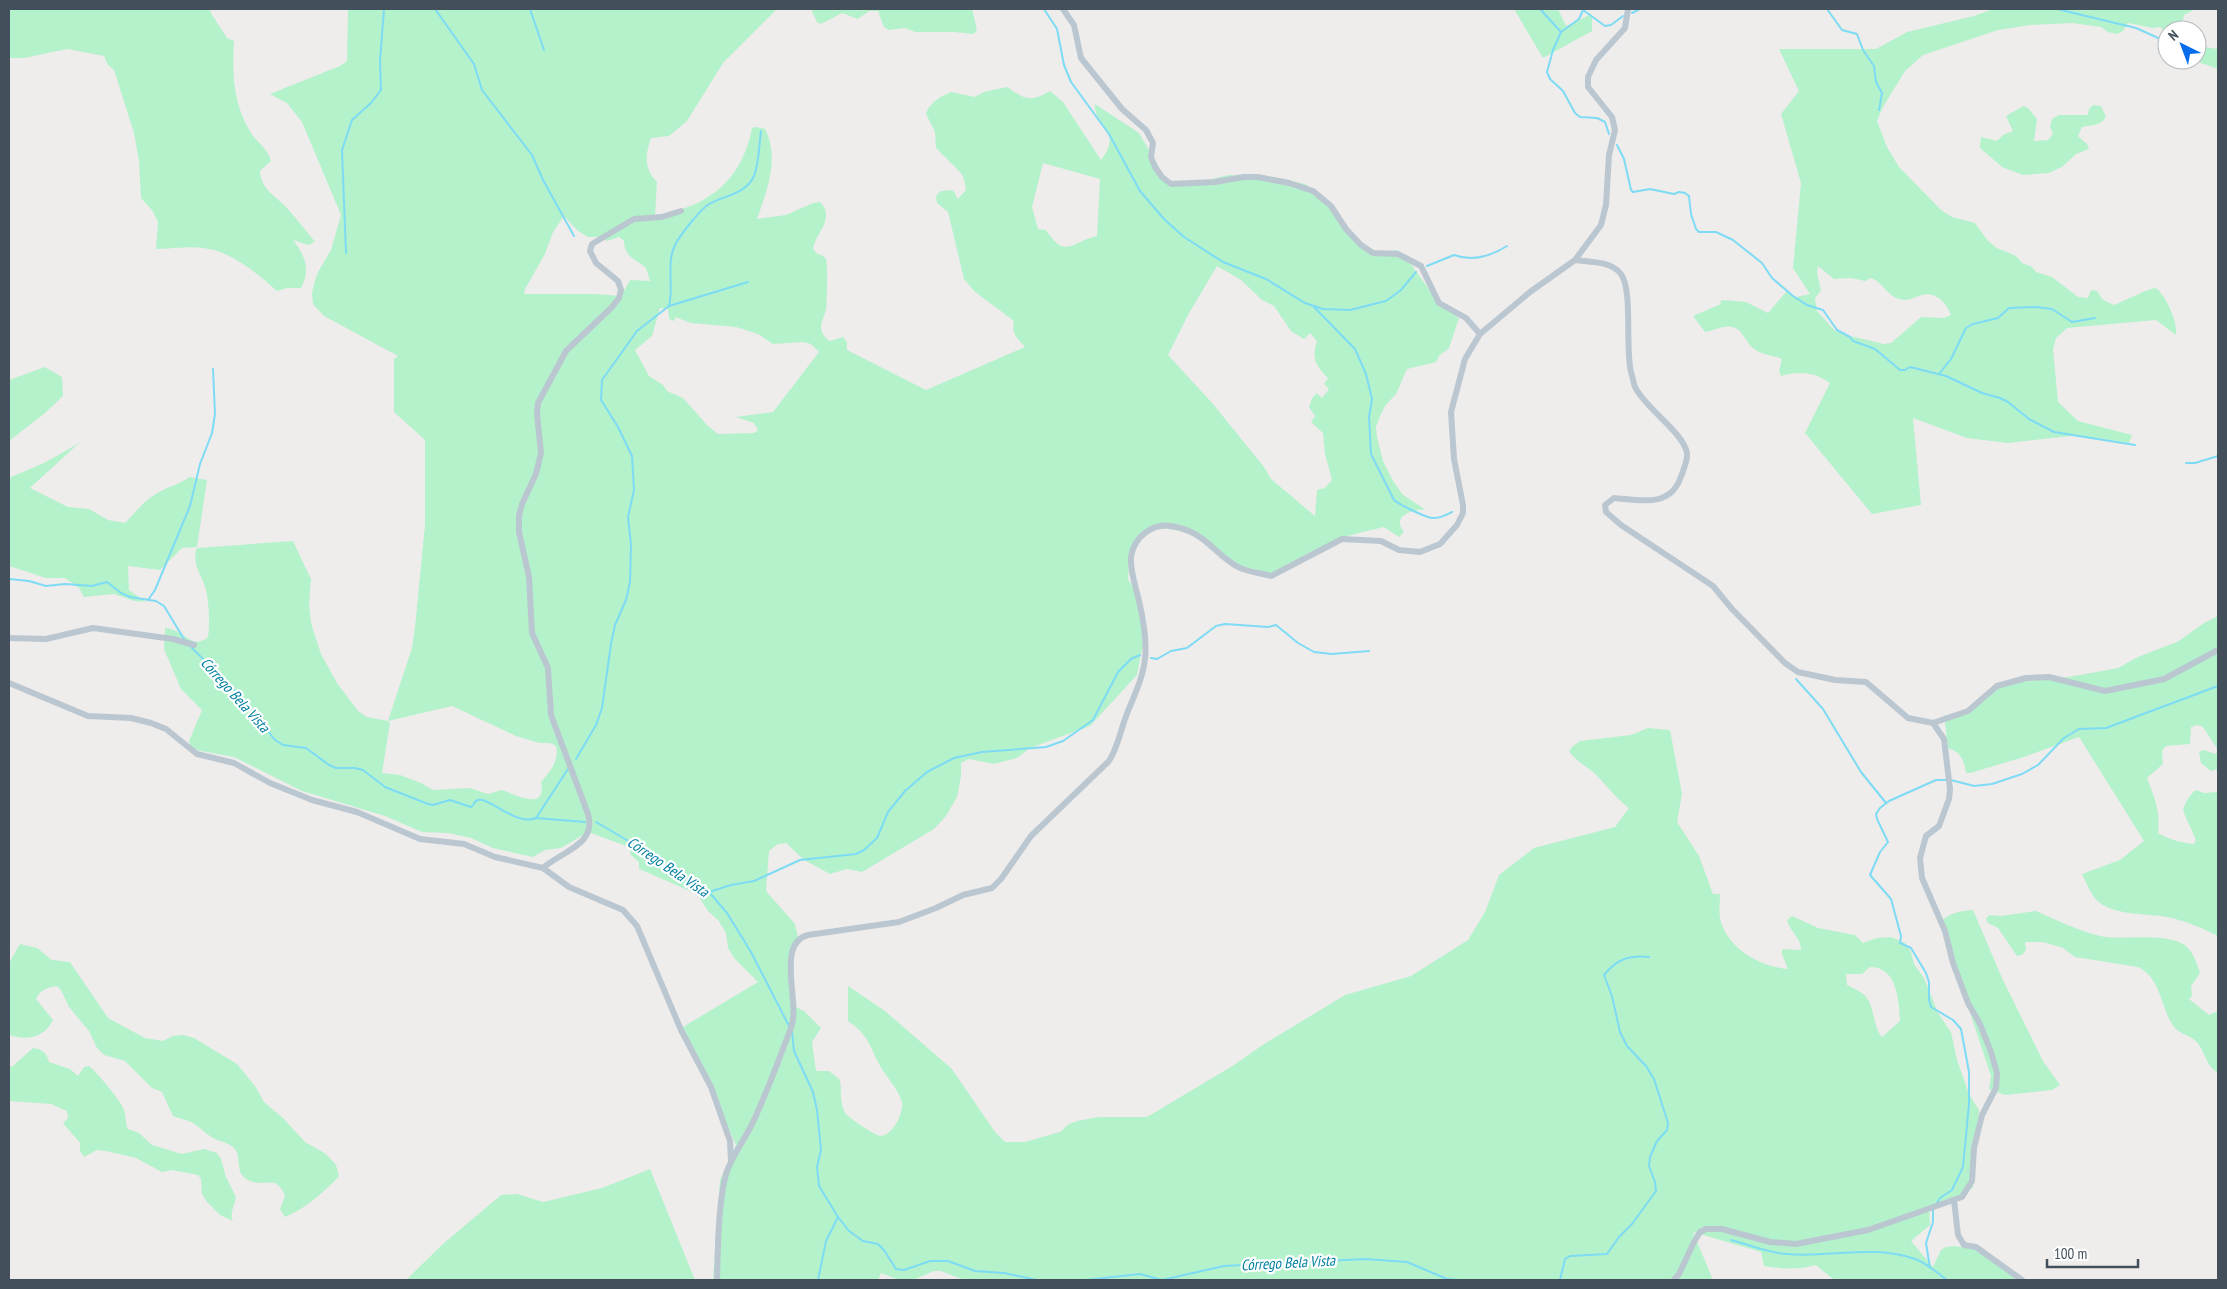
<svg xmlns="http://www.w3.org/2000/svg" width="2227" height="1289" viewBox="0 0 2227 1289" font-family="'PT Sans Narrow',sans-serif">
	<rect width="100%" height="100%" fill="#efecec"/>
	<g fill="#b4f2cc" fill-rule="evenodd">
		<path d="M9 9H210L211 13 227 38 234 41C232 74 233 104 251 133 258 143 268 149 271 161L260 171C261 190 276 196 287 208 297 219 306 231 315 242L308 245 293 240C305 255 311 270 301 288H287L277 291C256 273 232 251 203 248 190 246 171 249 156 249L158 222 152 210 141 198 139 161 134 133 114 70 108 65 104 56 67 49 24 58H9Z"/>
		<path d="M348 9H777L723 63 687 121 669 136 651 138C645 155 644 169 657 182L655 215C707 208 742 181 752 128L757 127 765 129C780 157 767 191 757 219L786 215 813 203 820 202C836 218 816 233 813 248L816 253C819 254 823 255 826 259 828 263 827 303 826 310 824 318 819 324 822 332 824 337 827 339 830 341L843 337 847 342V350L926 390 1025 347C1017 337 1011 335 1014 321L974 291 964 279 948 212 937 203 936 196 941 191 953 190 958 199 966 190 964 179 961 173 936 148 935 132 926 114C929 103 941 96 951 92L974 97 984 92 1007 87C1025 99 1030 103 1050 91L1063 102 1101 160C1124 130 1093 127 1095 104L1139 133 1159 167 1158 174 1165 181 1207 180 1229 175 1273 177 1305 184 1322 195 1362 245 1378 252 1397 250 1407 259 1439 303 1459 318 1449 348 1439 356 1436 362 1407 369 1396 394 1385 406 1380 416 1376 427 1377 437 1383 461 1393 481 1403 495 1426 510C1412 508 1391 517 1404 532L1399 537 1384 527C1364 532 1345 535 1326 545 1313 552 1283 576 1270 578 1254 579 1215 548 1200 539 1183 530 1167 528 1149 528L1130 552 1128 579 1139 598 1144 639 1137 675 1090 726 1030 748 1017 758 994 764 969 759 961 763V776L957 797 946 816 934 829 862 872 847 869 830 874 804 860 786 843 778 844 769 851 766 891 795 924 798 937 791 962 796 1007 804 1011 821 1028 812 1042 816 1071H829L840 1080C842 1091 839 1104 846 1114 849 1118 877 1137 881 1136 893 1135 903 1114 902 1103 899 1089 885 1076 879 1064 868 1043 869 1036 848 1021V986L885 1011 952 1069 995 1132 1005 1142H1025L1060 1132 1069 1124 1077 1121 1098 1117H1147L1234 1065 1261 1046 1345 995 1411 976 1468 940 1485 912 1499 875 1534 848 1615 827 1629 808C1615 798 1606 784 1593 772 1584 765 1576 761 1569 751L1573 746 1580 741 1631 735 1648 728 1670 730 1682 794 1677 822 1699 856 1713 894H1720C1720 903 1718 917 1722 925 1732 951 1762 967 1788 969L1782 954V949L1801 950C1801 937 1790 932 1787 920L1792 916 1818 928 1855 935 1863 943 1877 938 1891 937 1905 943 1911 952 1914 964 1924 978 1938 1013 1951 1032 1957 1060 1969 1094 1979 1110 1973 1187 1965 1194 1929 1208 1930 1225 1911 1241 1933 1267 1941 1250 1946 1247 1955 1246 1980 1250 2017 1280H1834L1816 1265C1799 1270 1782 1269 1764 1266L1761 1252 1693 1232 1713 1280H964L941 1271H934L913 1280H899L881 1273 878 1280H713L720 1180 736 1145 683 1027 758 982 734 958 728 948 726 933 718 920 708 911 697 894 639 869V862L631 855 629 847 588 832 561 848 545 850 533 857 493 848 471 838 448 833 422 832 385 816 302 791 234 757 196 750 190 745 189 741 202 710 181 689 164 649 165 628C184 629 192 651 208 637 210 623 209 604 206 590 202 575 191 564 197 548L293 541 311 579 309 603 311 623 321 654 337 683 358 711 367 717 388 721 412 648 415 627 425 525V440L394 412V359L398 356 324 316 313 304 312 293 314 284 318 272 331 250 341 215 302 122 287 103 270 94 340 66 347 61ZM1043 163 1100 179 1097 236C1070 242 1066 260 1046 230L1038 229 1032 207ZM564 216 578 231 588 237H599L607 241 619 237 624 241C624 257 636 259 646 268L650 281 630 280 621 296 595 294H524L525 289 545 254 553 232ZM1217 266 1241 280 1262 300 1274 306 1291 331 1304 339 1310 333 1317 341C1311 358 1316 366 1328 378L1324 384 1329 389 1322 398 1317 393 1312 398 1309 407 1315 416 1311 422 1323 433 1325 454 1332 480 1325 488 1317 490 1315 516 1271 479 1264 467 1213 404 1168 355 1188 315ZM660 308 668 309 669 319 675 321V317L691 323 736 327 758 334 773 344 803 342 811 344 819 352 773 412 736 417 754 423 758 430 754 433 718 434 708 426 683 398 667 391 663 385 649 376 635 350 652 336ZM452 706 516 736 539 743H550L556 746C560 759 550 772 541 782 547 812 516 795 502 790L488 794 470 788 433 790 421 783 400 775 382 773 390 723 388 721ZM1870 967C1897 967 1899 1000 1900 1021L1882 1037C1871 1024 1876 1003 1862 993 1858 990 1852 988 1847 985L1846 974H1862Z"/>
		<polygon points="811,9 972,9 977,30 974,34 954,32 915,32 905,28 889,30 884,27 878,11 869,11 858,19 842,13 821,24 817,22"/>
		<polygon points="1514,9 1558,9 1566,26 1592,14 1592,31 1543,58"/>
		<path d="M1993 9H2196L2184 15 2181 30H2167V33L2160 27 2153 28 2128 23 2123 31 2117 34 2108 32 2101 27 2072 23 2030 25 1998 30 1923 55 1905 71 1883 107 1877 121 1887 147 1899 167 1941 210 1952 217 1975 223 1988 241 1997 248 2016 256 2022 263 2032 267 2036 272 2052 277 2078 297 2088 298 2091 290 2097 291 2103 300 2114 305C2122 302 2149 288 2156 288 2166 296 2178 322 2176 335L2156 320 2067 328 2056 338 2053 349 2058 402 2078 421 2132 435 2129 443 2091 437 2071 436 2008 443 1967 438 1913 418 1921 505 1872 514 1805 433 1830 383C1814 372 1799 371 1781 376L1779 371 1782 359C1773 355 1761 355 1753 348 1745 342 1743 329 1732 327 1723 325 1714 331 1705 332L1693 316 1721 304 1720 301 1723 300 1746 302 1768 313 1786 292 1796 297 1810 294 1793 268 1801 183 1781 114 1799 91 1779 49H1876L1907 32 1974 16ZM1818 266 1834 279 1851 278 1865 281 1871 278C1883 282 1887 296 1899 299 1908 302 1914 297 1922 295 1936 291 1947 304 1951 315L1944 318 1921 317 1891 343 1884 344 1842 334 1834 330 1817 311 1815 298 1821 290 1817 273Z"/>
		<polygon points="2197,37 2205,47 2218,49 2218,46 2218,69 2192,60 2197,60"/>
		<path d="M2093 105 2101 106 2106 117C2100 126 2093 125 2082 127L2078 136 2087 144 2089 149 2076 154 2062 167 2049 173 2023 175 2002 167 1980 148 1981 137 1997 141 2003 135 2013 131 2006 116 2023 106 2028 108 2037 119 2034 141 2048 140 2053 134 2050 127 2052 119 2059 115H2088L2089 109Z"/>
		<polygon points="45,367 62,377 63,396 44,414 9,441 9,380"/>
		<path d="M79 443 30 488 68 507 89 509 108 520 125 523C136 511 147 498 161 491 171 486 181 483 190 477L207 480 197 547 182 548 160 570 128 566 129 590 146 602 134 601 114 594 84 597 79 588 65 578H46L9 566V478L46 462Z"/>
		<path d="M2218 616V769L2211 771 2201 763 2199 752 2203 750 2216 754 2218 750 2203 727 2197 725 2191 727 2190 744 2166 746 2162 751 2163 764 2147 778C2154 796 2161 813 2158 833 2167 839 2183 843 2194 844L2196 840 2183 811C2185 803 2189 795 2196 790L2204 793 2218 792V936C2204 929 2188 922 2172 918 2151 913 2117 916 2100 903 2091 896 2087 884 2082 874L2120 860 2144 841 2079 737 2024 757 1970 773H1966C1964 760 1961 752 1948 748L1944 715 1952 717 1959 716 1988 693 2007 683 2069 677 2118 668 2138 657 2179 641 2204 623Z"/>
		<path d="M1973 910 2002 978 2043 1061 2060 1085 2052 1090 2005 1095 1989 1089 1991 1076 1940 922C1950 913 1959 911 1973 910Z"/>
		<path d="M2036 911C2056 920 2079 931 2100 936 2124 941 2173 930 2189 949 2195 956 2197 965 2200 973L2191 986 2192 996 2189 999 2209 1015 2218 1011V1073C2207 1067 2206 1055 2199 1045 2193 1035 2178 1035 2172 1024 2161 1006 2160 977 2138 967L2075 957 2063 948 2043 942H2025L2026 950 2022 955 2017 956 1998 928 1988 923 1986 919 1989 915 2001 916Z"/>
		<path d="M20 944 37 948 52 960 70 962 108 1018 145 1038 163 1041 173 1036 183 1035 194 1038 237 1064 255 1086 264 1102 283 1118 305 1142 326 1154 336 1165 339 1176C326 1191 303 1210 285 1217L280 1209 285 1196C276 1173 267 1188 250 1181 233 1174 243 1158 234 1148 228 1142 220 1142 213 1138 206 1134 199 1126 191 1122 185 1119 179 1119 173 1116L162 1092 152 1088 125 1061 104 1055 97 1048 89 1031 69 1007 61 990 57 986C48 987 40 990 36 999L53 1020C44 1038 27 1041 9 1035V963Z"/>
		<path d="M33 1048C42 1049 47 1053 49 1062L70 1069 78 1076 84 1067 89 1066C97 1072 121 1101 124 1110 126 1116 125 1122 128 1129L139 1133 152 1145 182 1154 204 1149 217 1153 221 1159 226 1177 236 1197C235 1204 229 1214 233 1221L220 1215 207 1202 202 1194 201 1179 198 1175 172 1170 162 1172 136 1158 106 1151 97 1150 84 1157 80 1151V1143L63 1123 68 1118 67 1111 51 1104 9 1101V1067L13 1066Z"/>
		<polygon points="650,1169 695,1280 406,1280 444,1243 501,1195 517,1194 543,1202 602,1188"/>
	</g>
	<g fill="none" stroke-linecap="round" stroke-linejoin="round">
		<g stroke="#7ddbf4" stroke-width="2">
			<polyline points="435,9 474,64 482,90 532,155 543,180 574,236"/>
			<polyline points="530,9 544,50"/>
			<polyline points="1044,9 1057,29 1064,65 1071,82 1109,134 1140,191 1164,219 1184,237 1223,262 1266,279 1305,303 1323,309 1350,310 1386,301 1401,290 1416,272"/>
			<polyline points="1540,9 1561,32"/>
			<polyline points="1827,9 1842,30 1857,34 1863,50 1874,66 1876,82 1882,93 1879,110"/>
			<polyline points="2057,9 2136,28 2167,42"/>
			<polyline points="1632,13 1640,9"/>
			<polyline points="1609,134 1605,122 1597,118 1580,117 1575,113 1563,91 1550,79 1547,72 1553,50 1561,32 1579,19 1583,10 1605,26 1611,25 1623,16"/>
			<polyline points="1617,145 1624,159 1631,190 1633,192 1650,189 1674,194 1679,192 1685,193 1689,196 1691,214 1696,229 1699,232 1716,232 1733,240 1762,263 1772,278 1793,296 1807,305 1823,310 1837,330 1850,337 1853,341 1875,349 1900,370 1905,370 1910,367 1946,376 1982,393 2000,398 2008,402 2029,419 2054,432 2135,445"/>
			<polyline points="346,253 342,150 352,120 371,103 381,90 380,61 384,9"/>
			<path d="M1427 266 1454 255C1473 262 1491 256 1507 246"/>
			<path d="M669 306C674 287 666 263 675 245 680 235 700 210 709 204 725 195 745 195 754 176 759 163 759 145 761 131"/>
			<path d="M1314 307 1355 349 1366 374 1372 399 1369 417 1371 454 1394 500C1400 505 1425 517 1432 518 1439 519 1446 515 1452 512"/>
			<polyline points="1939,374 1951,359 1966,328 1973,324 1998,318 2009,308 2036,307 2052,309 2072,322 2095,318"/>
			<polyline points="2186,463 2195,463 2218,456"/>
			<polyline points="9,579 29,581 46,586 65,584 92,586 107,582 121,593 130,597 156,601 164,606 184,639"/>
			<polyline points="148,600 155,590 190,506 200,464 212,433 215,414 213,369"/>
			<path d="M191 647 241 697 275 740 283 745 306 748 329 765 336 768H355L363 770 385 787 428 804 433 805 450 800 471 807C473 806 474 803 476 801 486 793 515 827 536 818L585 822"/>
			<polyline points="1151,658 1157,659 1171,651 1187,648 1216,626 1225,624 1268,627 1276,625 1298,643 1314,652 1332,654 1369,651"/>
			<polyline points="1796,679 1823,709 1861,772 1886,803"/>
			<polyline points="576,759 596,725 602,708 611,644 615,625 626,600 630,582 631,545 628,517 634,490 632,456 618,427 601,400 602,380 637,331 669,306 748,282"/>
			<polyline points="1951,780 1974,786 1992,784 2022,774 2038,765 2064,738 2079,729 2106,728 2218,686"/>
			<polyline points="536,818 568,769"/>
			<polyline points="596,822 630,842 647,849 663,866 674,870 686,881 702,886 709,892 727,913 751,952 789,1026"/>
			<polyline points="709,892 731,885 754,881 800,860 856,854 864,850 877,838 888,812 905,791 927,772 954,758 982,752 1046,747 1063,741 1093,720 1118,672 1131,659 1140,655"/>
			<polyline points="792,1032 794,1051 813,1092 817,1110 821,1150 817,1167 819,1186 838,1217 849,1231 863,1241 878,1244 884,1250 896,1269 904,1270 930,1261 948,1261 975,1271 1004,1273 1037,1280"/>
			<polyline points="1937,1203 1940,1198 1952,1190 1963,1167 1969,1104 1969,1072 1961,1029 1953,1020 1931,1007 1929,1000 1929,982 1926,973 1911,948 1900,943 1901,936 1891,899 1870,875 1880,852 1888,842 1877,819 1876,814 1880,808 1889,801 1936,780 1947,780"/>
			<path d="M1731 1240C1750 1245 1768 1253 1787 1254 1829 1258 1874 1244 1915 1259 1927 1263 1937 1273 1947 1280"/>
			<polyline points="1930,1268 1926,1243 1933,1222 1933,1209"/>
			<polyline points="818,1280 826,1241 838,1217"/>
			<polyline points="1086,1280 1140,1274 1162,1280 1224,1266 1365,1259 1407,1262 1447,1279 1459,1280"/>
			<path d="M1560 1280 1565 1259 1570 1256 1607 1254 1619 1237 1632 1224 1656 1191 1655 1182 1649 1166 1650 1157 1657 1141 1667 1130 1668 1123 1654 1079 1646 1066 1627 1046 1620 1032 1612 996 1604 975C1617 959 1629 955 1649 957"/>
		</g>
		<g stroke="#bbc7d0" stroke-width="6">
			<polyline points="1063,9 1074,25 1081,58 1122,109 1146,130 1153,143 1151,157 1155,167 1162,177 1171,184 1215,182 1244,177 1258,177 1289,183 1313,191 1331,206 1346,229 1361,245 1373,253 1398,254 1421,266 1439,303 1466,318 1480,334"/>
			<path d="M1575 260C1590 262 1611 261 1621 274 1633 290 1625 349 1631 372 1633 377 1633 382 1635 387 1645 408 1683 432 1687 453 1688 461 1683 471 1680 479 1669 508 1639 500 1614 498L1605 505 1606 512 1621 525 1713 586 1732 609 1785 663 1798 672 1835 680 1866 682 1908 718 1933 723 1968 711 1997 686 2026 678 2049 677 2105 691 2164 679 2218 650"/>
			<polyline points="9,638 46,639 93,628 173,639 194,645"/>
			<polyline points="9,683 88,716 131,718 151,723 166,729 197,754 234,763 270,783 312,800 357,812 420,839 464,844 495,857 543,868 569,887 623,910 637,926 681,1030 711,1087 730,1141 731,1162"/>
			<path d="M543 868C562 851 597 845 588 814L551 715 548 668 532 633 529 577 519 532V516L522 504 536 474 541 453 537 414 538 403 566 351 612 307 619 298 621 290 618 281 596 263 590 251 592 244 634 219 662 217 681 211"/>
			<polyline points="1954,1200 1958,1235 1964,1245 1976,1247 2022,1280"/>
			<path d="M717 1280C718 1247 718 1205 726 1174 732 1155 746 1138 754 1120 768 1090 779 1059 791 1028 801 1003 775 944 808 935L899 922 936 908 963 895 992 888 1001 879 1031 836 1109 761C1117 748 1119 737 1124 722 1131 701 1143 681 1145 658 1147 642 1143 617 1139 601 1136 587 1130 572 1131 557 1134 537 1152 523 1171 526 1205 531 1213 553 1238 567 1247 572 1261 573 1271 576L1342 539 1381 541 1399 550 1420 552 1440 544 1457 525 1463 513V505L1454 459 1451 412 1465 359 1480 334 1530 292 1575 260 1601 225 1606 205 1609 155 1615 130 1612 117 1588 87V77L1596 60 1625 28 1628 9"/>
			<polyline points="1674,1280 1679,1274 1694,1242 1700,1232 1706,1229 1722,1229 1770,1242 1796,1244 1868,1230 1962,1197 1972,1181 1974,1148 1982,1115 1996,1088 1997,1073 1991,1052 1980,1024 1968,1003 1953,963 1945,931 1922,878 1920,858 1926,836 1939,826 1949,799 1950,789 1944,739 1933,723"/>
		</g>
	</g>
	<g text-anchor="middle" stroke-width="4.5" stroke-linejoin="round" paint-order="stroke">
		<g font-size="15" font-style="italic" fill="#0280a1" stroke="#fff">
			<text transform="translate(235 695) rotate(48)" y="5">Córrego Bela Vista</text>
			<text transform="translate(668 867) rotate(34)" y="5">Córrego Bela Vista</text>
			<text transform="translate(1288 1263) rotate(-3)" y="5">Córrego Bela Vista</text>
		</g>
	</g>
	<rect width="2227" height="1289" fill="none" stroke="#43505b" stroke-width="20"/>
	<g transform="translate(2182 45) rotate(318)"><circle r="24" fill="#ffffff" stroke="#b4b9bd"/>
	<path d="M0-4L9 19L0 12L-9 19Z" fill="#086ded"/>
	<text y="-8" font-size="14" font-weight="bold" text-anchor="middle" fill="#43505b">N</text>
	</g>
	<path d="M2047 1259v8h91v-8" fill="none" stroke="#43505b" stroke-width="2.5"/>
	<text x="2054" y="1259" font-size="15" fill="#43505b" stroke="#ffffff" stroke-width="4" paint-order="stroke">100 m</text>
</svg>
